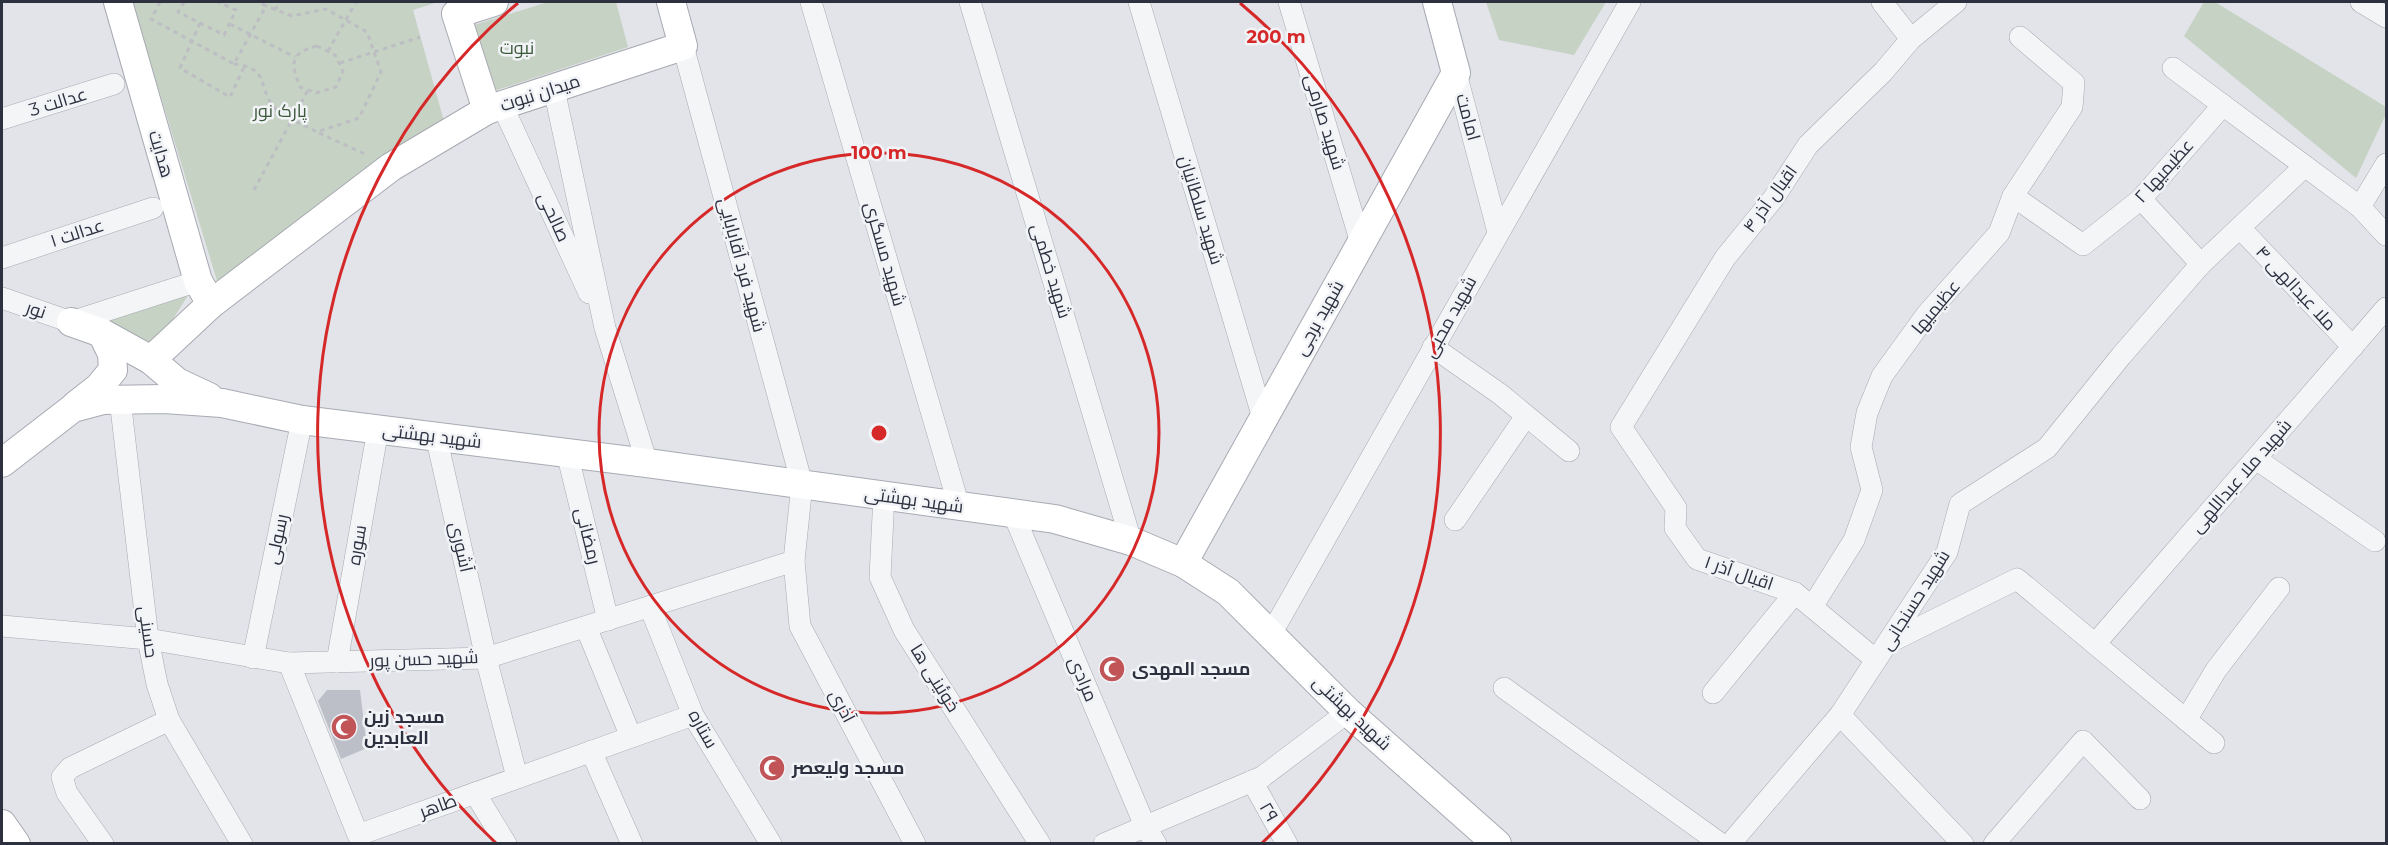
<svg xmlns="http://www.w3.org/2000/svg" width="2388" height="845" viewBox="0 0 2388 845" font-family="Montserrat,Cairo,sans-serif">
	<rect width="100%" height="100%" fill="#e2e4e9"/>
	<g fill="#c6d2c4">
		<polygon points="132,2 438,2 413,10 447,132 218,284"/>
		<polygon points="548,2 616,2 628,47 494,91 471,26"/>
		<polygon points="1486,2 1606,2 1574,55 1499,40"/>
		<polygon points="2204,2 2215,2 2386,107 2386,114 2356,178 2184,36"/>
		<polygon points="192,289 156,346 102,319"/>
	</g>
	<polygon fill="#bdbfc8" points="327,690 360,690 367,748 341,759 318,701"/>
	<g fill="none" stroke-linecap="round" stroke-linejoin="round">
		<defs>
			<g id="street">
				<polyline points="811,2 959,506"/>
				<polyline points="970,2 1131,541"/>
				<polyline points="1139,2 1263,418"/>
				<polyline points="1289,2 1361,243"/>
				<polyline points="1882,2 1911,39"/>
				<polyline points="2361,2 2386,17"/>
				<polyline points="2173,68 2360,207 2386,235"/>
				<polyline points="1456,73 1498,232"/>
				<polyline points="554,89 605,328 647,463"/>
				<polyline points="502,105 589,293"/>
				<polyline points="2,119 114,84"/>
				<polyline points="2013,196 2083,245 2141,199 2223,105"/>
				<polyline points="2141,199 2201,264"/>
				<polyline points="2360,207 2386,164"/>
				<polyline points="2240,228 2353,347"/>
				<polyline points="2,258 153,208"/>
				<polyline points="2,298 71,322 198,281"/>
				<polyline points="1433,347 1500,394 1569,451"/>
				<polyline points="120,399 148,639 157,684 169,720 242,844"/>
				<polyline points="436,436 486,658 517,777"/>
				<polyline points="567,453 608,620"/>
				<polyline points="2256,459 2375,541"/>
				<polyline points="884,495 880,577 904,630 1040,844"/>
				<polyline points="1013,513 1145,826 1156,844"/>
				<polyline points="1455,520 1526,416"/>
				<polyline points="794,561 800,626 915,844"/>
				<polyline points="650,607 693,715 771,844"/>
				<polyline points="1812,607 1854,540 1872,490 1861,447 1867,413 1882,376 1927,314 1999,233 2013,196 2072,107 2074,83 2020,37"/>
				<polyline points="2,626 148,639 289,663 486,658 794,561 802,484 683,46"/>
				<polyline points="586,627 631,737"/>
				<polyline points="1271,634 1630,2"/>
				<polyline points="1888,643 2017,579 2214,743"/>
				<polyline points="2095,644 2386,308"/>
				<polyline points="253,658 302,420"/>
				<polyline points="1876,660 1795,593 1697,559 1675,528 1676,508 1621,427 1725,258 1773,199 1808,145 1883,72 1911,39 1956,2"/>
				<polyline points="337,662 378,429"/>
				<polyline points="289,663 358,835 693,715"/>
				<polyline points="1504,688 1721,844"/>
				<polyline points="1713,693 1795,593"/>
				<polyline points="1840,715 1963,844"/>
				<polyline points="2186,720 2216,670 2279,588"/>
				<polyline points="591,751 632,844"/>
				<polyline points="1252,781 1287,844"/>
				<polyline points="475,793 506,844"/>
				<polyline points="103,844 67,793 62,777 70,768 169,720"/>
				<polyline points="1104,844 1262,777 1348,712"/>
				<polyline points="1730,844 1840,715 1947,552 1960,504 2047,448 2121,356 2201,264 2305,166"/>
				<polyline points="1994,844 2083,741 2140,799"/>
			</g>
			<g id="secondary">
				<polyline points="118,2 198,281 211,304"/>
				<polyline points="487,110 456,14 494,2"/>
				<polyline points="71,322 102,333 151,360 177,382 209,397"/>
				<polyline points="151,360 211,304 391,167 487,110 683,46 671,2"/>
				<polyline points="76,405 99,387 113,370 112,354 102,333"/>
				<polyline points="2,463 73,408 103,400 164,399 222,403 302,420 647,463 1055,519 1131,541 1183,563 1228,592 1348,712 1497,844"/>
				<polyline points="1183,563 1456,73 1437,2"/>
				<polyline points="2,824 16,844"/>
			</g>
		</defs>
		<use href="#street" stroke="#a8aab3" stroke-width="22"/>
		<use href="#secondary" stroke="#a8aab3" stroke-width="30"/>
		<g stroke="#bcbec3" stroke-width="3" stroke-dasharray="4.5 4.5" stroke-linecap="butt">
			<polyline points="160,2 151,19 234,64 266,6 258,2"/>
			<polyline points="184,2 178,12 224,35 236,10 218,2"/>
			<polyline points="275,10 279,2"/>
			<polyline points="200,23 180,68 230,97 245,65"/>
			<polyline points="230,24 295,57"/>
			<path d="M317 46 335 55 343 71 336 87 316 93 300 87C291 64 289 53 317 46Z"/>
			<polyline points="328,51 356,2"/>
			<polyline points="340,63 420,37"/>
			<path d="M234 64C268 68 258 83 272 105 279 115 306 126 317 132L359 118 381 72 367 32 326 9 292 16 266 6"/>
			<polyline points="319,133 367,155"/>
			<polyline points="254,190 308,90"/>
		</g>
		<use href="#street" stroke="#f4f5f7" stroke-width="21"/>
		<use href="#secondary" stroke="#fff" stroke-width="28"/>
	</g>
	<g fill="none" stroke="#d62828" stroke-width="3">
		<circle cx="879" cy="433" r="280"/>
		<path d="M496 843A561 561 0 0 1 518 3M1240 3A561 561 0 0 1 1262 843"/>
	</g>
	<defs>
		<symbol id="mosque-disc" viewBox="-11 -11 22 22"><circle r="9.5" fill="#c15456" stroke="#f1f3f6"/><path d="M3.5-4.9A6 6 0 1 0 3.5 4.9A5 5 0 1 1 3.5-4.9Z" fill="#fff"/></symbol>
	</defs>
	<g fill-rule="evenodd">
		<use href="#mosque-disc" x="1097" y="654" width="30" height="30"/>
		<use href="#mosque-disc" x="329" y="712" width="30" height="30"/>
		<use href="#mosque-disc" x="757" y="753" width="30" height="30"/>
	</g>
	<g text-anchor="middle" stroke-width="5" stroke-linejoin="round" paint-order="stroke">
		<g font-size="18" fill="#3c593a" stroke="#f1f3f6">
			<text x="517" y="54">نبوت</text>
			<text x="280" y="117">پارک نور</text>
		</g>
		<g font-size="18" fill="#2c303f" stroke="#f1f3f6">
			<text transform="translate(540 93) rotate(-18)" y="6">میدان نبوت</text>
			<text transform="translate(58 102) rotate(-17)" y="6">عدالت 3</text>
			<text transform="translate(1468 117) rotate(75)" y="6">امامت</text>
			<text transform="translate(1325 122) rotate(73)" y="6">شهید صارمی</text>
			<text transform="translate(161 154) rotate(74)" y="6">هدایت</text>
			<text transform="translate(2164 171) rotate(-48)" y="6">عظیمیها ۲</text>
			<text transform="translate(1770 199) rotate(-54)" y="6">اقبال آذر ۴</text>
			<text transform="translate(1201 210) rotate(73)" y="6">شهید سلطانیان</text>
			<text transform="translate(554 217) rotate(65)" y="6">صالحی</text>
			<text transform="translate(77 233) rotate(-18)" y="6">عدالت ۱</text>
			<text transform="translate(885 254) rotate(74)" y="6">شهید مسگری</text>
			<text transform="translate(742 265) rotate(75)" y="6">شهید فرد آقابابایی</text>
			<text transform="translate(1051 271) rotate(73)" y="6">شهید خطمی</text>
			<text transform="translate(2296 288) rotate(47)" y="6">ملا عبدالهی ۴</text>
			<text transform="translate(1936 307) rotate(-50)" y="6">عظیمیها</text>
			<text transform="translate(36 310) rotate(19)" y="6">نور</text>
			<text transform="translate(1450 317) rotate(-61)" y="6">شهید محبی</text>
			<text transform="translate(1319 318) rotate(-61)" y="6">شهید برجی</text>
			<text transform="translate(432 436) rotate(7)" y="6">شهید بهشتی</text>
			<text transform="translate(2241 476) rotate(-49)" y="6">شهید ملا عبداللهی</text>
			<text transform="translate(914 500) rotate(8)" y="6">شهید بهشتی</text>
			<text transform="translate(588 536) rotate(76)" y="6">رمضانی</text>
			<text transform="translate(277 539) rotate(-78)" y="6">رسولی</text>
			<text transform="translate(357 545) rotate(-80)" y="6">سوره</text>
			<text transform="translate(461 547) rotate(77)" y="6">آشوری</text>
			<text transform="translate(1739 573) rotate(19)" y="6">اقبال آذر ۱</text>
			<text transform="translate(1915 600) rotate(-58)" y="6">شهید حسنجانی</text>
			<text transform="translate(148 632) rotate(82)" y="6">حسینی</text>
			<text transform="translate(424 659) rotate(-2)" y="6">شهید حسن پور</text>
			<text transform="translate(935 678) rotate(58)" y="6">خوئینی ها</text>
			<text transform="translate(1083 679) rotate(67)" y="6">مرادی</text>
			<text transform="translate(842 706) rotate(62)" y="6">آذری</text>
			<text transform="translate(1352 713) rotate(43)" y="6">شهید بهشتی</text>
			<text transform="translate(703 729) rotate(61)" y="6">ستاره</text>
			<text transform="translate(438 806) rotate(-20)" y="6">طاهر</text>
			<text transform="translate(1269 812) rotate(60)" y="6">۲۹</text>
		</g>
		<g font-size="18" font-weight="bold" fill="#2c303f" stroke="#f1f3f6" text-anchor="start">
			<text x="1132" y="675">مسجد المهدی</text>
			<text x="364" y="723">مسجد زین<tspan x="364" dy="21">العابدین</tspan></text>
			<text x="792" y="774">مسجد ولیعصر</text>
		</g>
	</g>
	<circle cx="879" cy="433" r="9" fill="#d62828" stroke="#f1f3f6" stroke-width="3"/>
	<g font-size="18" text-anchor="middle" font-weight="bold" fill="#d62828" stroke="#f1f3f6" stroke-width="5" stroke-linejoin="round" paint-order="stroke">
		<text x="1276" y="43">200 m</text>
		<text x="879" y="159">100 m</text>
	</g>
	<rect width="2388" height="845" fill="none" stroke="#2c303f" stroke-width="6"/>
</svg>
